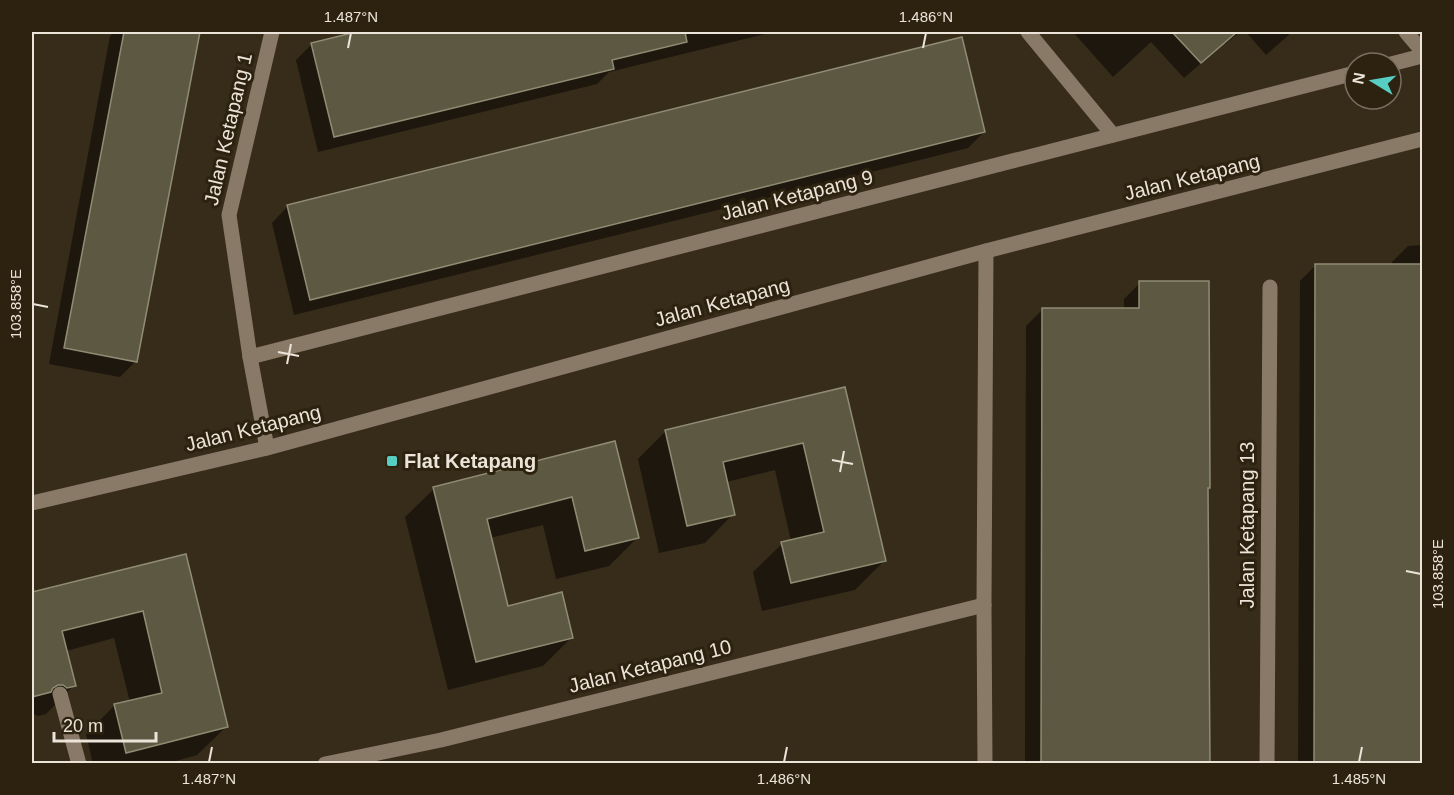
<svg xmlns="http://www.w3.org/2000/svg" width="1454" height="795" viewBox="0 0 1454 795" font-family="Arial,sans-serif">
	<rect width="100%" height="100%" fill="#372b19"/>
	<g fill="#0007">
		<polygon points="115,32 189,32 198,33 136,361 120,377 49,364 110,36"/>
		<polygon points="363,32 773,32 609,72 597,84 318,152 296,60 312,44"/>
		<polygon points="1073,32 1240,32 1225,44 1224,43 1184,78 1151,42 1113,77"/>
		<polygon points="1246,32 1292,32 1266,55"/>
		<polygon points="984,132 968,148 294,315 272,223 288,206"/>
		<polygon points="1422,245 1422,764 1298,764 1300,281 1316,265 1392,265 1392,262 1408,246"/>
		<polygon points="1140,283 1209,764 1025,764 1026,326 1042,310 1124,309 1124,299"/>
		<polygon points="844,389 884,561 855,590 762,611 753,572 782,544 791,541 775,470 726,482 733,514 705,543 659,553 638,459 666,431"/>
		<polygon points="614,442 638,537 609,566 556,579 543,525 490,538 507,608 572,637 543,666 448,690 405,517 434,489"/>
		<polygon points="184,556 226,727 197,755 165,764 93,764 86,734 115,705 130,702 114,638 66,651 74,685 46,714 38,716 32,713 32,593"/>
	</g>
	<g fill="#5c5842" stroke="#908c74" stroke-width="1.5">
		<polygon points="124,32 200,32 137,362 64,348"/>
		<polygon points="356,32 685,32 687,42 612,60 614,69 334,137 311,43"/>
		<polygon points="1172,32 1237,32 1201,63"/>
		<polygon points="962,37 985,132 310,300 287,205"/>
		<polygon points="1315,264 1422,264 1422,764 1314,764"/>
		<polygon points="1139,281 1209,281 1210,488 1208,488 1210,764 1041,764 1042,308 1139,308"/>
		<polygon points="845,387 886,561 791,583 781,542 824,532 803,443 723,462 735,515 687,526 665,430"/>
		<polygon points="615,441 639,538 585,551 572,497 487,519 508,606 562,592 573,638 476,662 433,487"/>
		<polygon points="186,554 228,727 126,753 114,704 162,693 143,611 62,631 76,686 67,688 63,685 58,685 53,688 51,692 32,697 32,592"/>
	</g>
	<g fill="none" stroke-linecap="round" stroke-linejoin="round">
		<g stroke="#887a66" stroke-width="15">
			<polyline points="1028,32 1113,135"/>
			<polyline points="1406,32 1422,51"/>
			<polyline points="1391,64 1422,56"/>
			<polyline points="250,357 1355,73"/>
			<polyline points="267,448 250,357 229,215 272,32"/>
			<polyline points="60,694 79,764"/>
			<polyline points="325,764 441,740 984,605"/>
			<polyline points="985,764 984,605 986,251"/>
			<polyline points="1267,764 1270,287"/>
		</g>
		<polyline stroke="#887a66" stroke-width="15" points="32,503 267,448 986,251 1422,139"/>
	</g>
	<path fill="none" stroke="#ece4d9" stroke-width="2" d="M348 48 351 33M923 48 926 33M33 304 48 307M278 352 299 356M287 364 291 344M832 460 853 464M840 472 844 451M1406 571 1421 574M209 762 212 747M784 762 787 747M1359 762 1362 747"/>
	<rect fill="#57cec2" stroke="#2d220f" stroke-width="2" x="386" y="455" width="12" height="12" rx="3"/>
	<g text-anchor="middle" stroke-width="6" stroke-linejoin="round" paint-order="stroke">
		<g font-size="20" fill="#ece4d9" stroke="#2d220f">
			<text transform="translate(228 129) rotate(-77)" y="7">Jalan Ketapang 1</text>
			<text transform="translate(1192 177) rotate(-14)" y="7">Jalan Ketapang</text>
			<text transform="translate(797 195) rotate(-14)" y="7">Jalan Ketapang 9</text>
			<text transform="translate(722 302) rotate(-15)" y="7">Jalan Ketapang</text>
			<text transform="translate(253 428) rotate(-14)" y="7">Jalan Ketapang</text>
			<text transform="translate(1247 525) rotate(-90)" y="7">Jalan Ketapang 13</text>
			<text transform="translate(650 666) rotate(-14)" y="7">Jalan Ketapang 10</text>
		</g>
		<g font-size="20" font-weight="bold" fill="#ece4d9" stroke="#2d220f" text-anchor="start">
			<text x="404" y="468">Flat Ketapang</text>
		</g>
	</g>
	<rect width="1454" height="795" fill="none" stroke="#2d220f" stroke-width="66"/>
	<g transform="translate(1373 81) rotate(281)"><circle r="28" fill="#2d220f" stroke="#797060" stroke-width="1.5"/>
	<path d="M0-4.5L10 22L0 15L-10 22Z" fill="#57cec2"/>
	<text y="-9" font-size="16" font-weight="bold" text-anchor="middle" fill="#ece4d9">N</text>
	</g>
	<path d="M54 732v9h102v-9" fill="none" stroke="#ece4d9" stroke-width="3"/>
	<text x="63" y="732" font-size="18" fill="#ece4d9" stroke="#2d220f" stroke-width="4.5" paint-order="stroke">20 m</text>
	<rect x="33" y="33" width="1388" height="729" fill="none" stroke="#ece4d9" stroke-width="2"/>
	<g font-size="15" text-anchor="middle" fill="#ece4d9">
		<text x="351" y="22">1.487°N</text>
		<text x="926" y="22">1.486°N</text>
		<text transform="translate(16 304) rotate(-90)" y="5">103.858°E</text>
		<text transform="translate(1438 574) rotate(-90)" y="5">103.858°E</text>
		<text x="209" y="784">1.487°N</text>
		<text x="784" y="784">1.486°N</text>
		<text x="1359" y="784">1.485°N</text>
	</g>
</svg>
